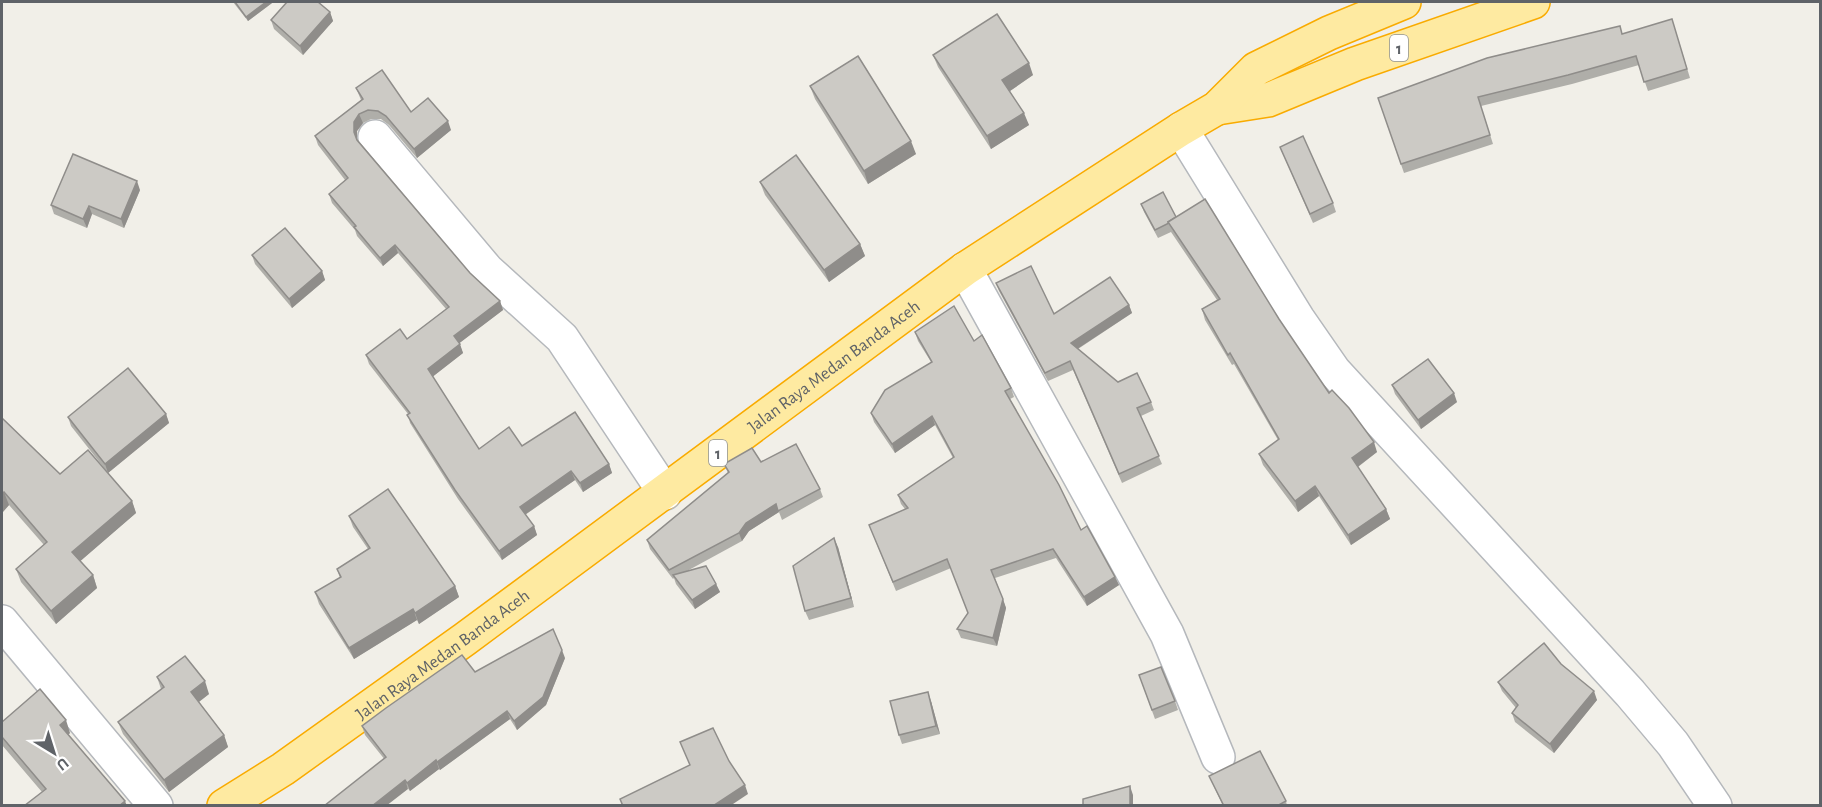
<svg xmlns="http://www.w3.org/2000/svg" width="1822" height="807" viewBox="0 0 1822 807" font-family="'Alegreya Sans',sans-serif">
	<rect width="100%" height="100%" fill="#f1efe8"/>
	<g fill="none" stroke-linecap="round" stroke-linejoin="round">
		<defs>
			<g id="minor">
				<polyline points="1181,129 1298,319 1334,371 1630,693 1673,744 1715,806"/>
				<polyline points="375,137 487,270 562,338 665,493"/>
				<polyline points="965,269 1167,634 1218,757"/>
			</g>
			<polyline id="tertiary" points="2,622 156,806"/>
			<g id="trunk">
				<polyline points="1217,108 1268,100 1355,64 1533,2"/>
				<path id="s1" d="M224 806 283 769 465 639 965 269 1181 129 1217 108 1256 69 1329 33 1404 2"/>
			</g>
		</defs>
		<use href="#minor" stroke="#b5b8bc" stroke-width="36"/>
		<use href="#tertiary" stroke="#b5b8bc" stroke-width="36"/>
		<use href="#trunk" stroke="#f9ab00" stroke-width="36"/>
		<use href="#minor" stroke="#fff" stroke-width="33"/>
		<use href="#tertiary" stroke="#fff" stroke-width="33"/>
		<use href="#trunk" stroke="#feeaa1" stroke-width="33"/>
	</g>
	<g fill="#afaea9">
		<polygon points="233,2 271,2 272,3 248,21"/>
		<polygon points="330,12 333,21 303,55 274,29 271,20"/>
		<polygon points="1672,19 1690,78 1648,91 1639,65 1572,84 1481,106 1493,144 1404,173 1378,98 1623,34"/>
		<polygon points="933,55 1033,75 1010,91 1029,125 991,149 938,67"/>
		<polygon points="810,86 916,154 868,184 815,99"/>
		<polygon points="356,88 451,130 417,158 389,125 381,119 371,119 363,123 357,131 357,139 470,273 500,301 503,310 459,343 463,353 432,377 479,449 522,446 609,464 612,473 583,492 575,480 525,515 534,526 537,535 502,560 458,499 410,423 408,414 369,364 366,355 407,339 446,309 398,253 383,266 357,236 355,230 332,203 329,194 345,180 318,145 315,136 361,100"/>
		<polygon points="1280,147 1333,203 1336,212 1313,223"/>
		<polygon points="760,182 860,244 865,256 829,282 765,195"/>
		<polygon points="140,190 124,228 92,214 87,228 54,214 51,205"/>
		<polygon points="1141,204 1176,217 1279,319 1329,393 1377,452 1358,467 1386,509 1390,519 1351,545 1319,496 1298,512 1263,465 1259,454 1278,440 1234,364 1232,365 1205,320 1202,309 1217,300 1171,232 1158,238 1144,212"/>
		<polygon points="252,255 322,271 325,280 292,308 255,264"/>
		<polygon points="996,283 1054,314 1129,305 1132,313 1078,349 1118,382 1151,402 1154,410 1141,416 1162,464 1122,483 1073,370 1048,381 999,291"/>
		<polygon points="915,332 974,341 1011,388 1014,397 1010,399 1081,530 1115,577 1119,585 1087,606 1056,558 995,578 1006,608 997,646 961,638 957,629 968,613 951,568 896,591 869,525 905,509 901,504 898,495 953,458 935,425 895,453 874,422 871,413 931,362 918,341"/>
		<polygon points="1392,385 1457,402 1421,429 1395,394"/>
		<polygon points="166,414 169,423 108,473 71,426 68,417"/>
		<polygon points="2,418 60,474 132,501 136,513 80,561 93,575 97,588 56,624 21,582 16,569 44,545 9,505 2,513"/>
		<polygon points="761,462 820,489 823,497 782,520 779,512 749,531 742,541 687,571 716,584 720,592 695,609 676,584 674,578 673,579 650,549 647,540 728,473 724,464"/>
		<polygon points="349,516 455,586 459,597 419,624 417,620 354,659 319,604 315,592 340,578 337,569 368,549 353,527"/>
		<polygon points="838,547 854,607 809,620 805,611"/>
		<polygon points="565,658 546,705 517,730 510,719 440,770 439,769 410,791 365,735 362,726 475,672"/>
		<polygon points="1561,664 1597,700 1554,753 1515,722 1512,713 1516,708 1502,691 1498,682"/>
		<polygon points="1139,675 1175,701 1178,710 1155,719"/>
		<polygon points="157,677 209,694 199,702 224,735 228,747 169,792 123,734 118,722 161,689"/>
		<polygon points="931,701 940,734 902,744 899,735"/>
		<polygon points="2,722 70,733 68,735 125,801 42,792 2,745"/>
		<polygon points="1209,776 1286,801 1287,806 1223,806"/>
	</g>
	<g fill="#8f8d8a">
		<polygon points="266,2 271,2 272,3 248,21 246,17"/>
		<polygon points="330,12 333,21 303,55 300,46"/>
		<polygon points="1029,63 1033,75 1007,93 1002,80"/>
		<polygon points="1024,113 1029,125 991,149 987,136"/>
		<polygon points="359,114 363,123 357,131 357,141 354,132 354,122"/>
		<polygon points="448,121 451,130 417,158 414,149"/>
		<polygon points="911,141 916,154 868,184 864,171"/>
		<polygon points="137,181 140,190 124,228 121,219"/>
		<polygon points="89,206 92,214 87,228 83,219"/>
		<polygon points="860,244 865,256 829,282 824,270"/>
		<polygon points="395,245 398,253 383,266 380,258"/>
		<polygon points="322,271 325,280 292,308 289,299"/>
		<polygon points="500,301 503,310 457,345 454,336"/>
		<polygon points="1129,305 1132,313 1074,351 1071,343"/>
		<polygon points="460,344 463,353 431,378 428,369"/>
		<polygon points="1454,393 1457,402 1421,429 1418,420"/>
		<polygon points="166,414 169,423 108,473 105,464"/>
		<polygon points="932,416 935,425 895,453 892,444"/>
		<polygon points="1374,442 1377,452 1356,468 1352,458"/>
		<polygon points="609,464 612,473 583,492 580,483"/>
		<polygon points="571,471 575,480 523,516 520,507"/>
		<polygon points="1315,486 1319,496 1298,512 1295,501"/>
		<polygon points="4,492 9,505 2,513 2,495"/>
		<polygon points="132,501 136,513 77,564 72,552"/>
		<polygon points="776,504 779,512 749,531 742,541 739,533 746,523"/>
		<polygon points="1386,509 1390,519 1351,545 1348,535"/>
		<polygon points="534,526 537,535 502,560 499,551"/>
		<polygon points="834,538 838,547 854,607 851,598"/>
		<polygon points="93,575 97,588 56,624 51,611"/>
		<polygon points="1115,577 1119,585 1087,606 1084,597"/>
		<polygon points="716,584 720,592 695,609 692,600"/>
		<polygon points="455,586 459,597 419,624 415,613"/>
		<polygon points="1003,599 1006,608 997,646 993,638"/>
		<polygon points="413,609 417,620 354,659 349,648"/>
		<polygon points="562,650 565,658 546,705 517,730 514,721"/>
		<polygon points="205,681 209,694 196,704 191,692"/>
		<polygon points="1594,691 1597,700 1554,753 1550,744"/>
		<polygon points="928,692 931,701 940,734 936,726"/>
		<polygon points="507,711 510,719 440,770 437,762"/>
		<polygon points="66,720 70,733 64,738 60,725"/>
		<polygon points="224,735 228,747 169,792 164,780"/>
		<polygon points="436,760 439,769 410,791 407,783"/>
		<polygon points="405,780 408,789 386,806 372,806"/>
		<polygon points="745,785 748,794 730,806 716,806 716,804"/>
		<polygon points="1130,786 1133,795 1133,806 1130,806"/>
		<polygon points="125,801 127,806 119,806"/>
	</g>
	<g fill="#cccac5" stroke="#8f8d8a" stroke-width="1.5">
		<polygon points="235,2 266,2 246,17"/>
		<polygon points="287,2 318,2 330,12 300,46 271,20"/>
		<polygon points="997,14 1029,63 1002,80 1024,113 987,136 933,55"/>
		<polygon points="1672,19 1687,69 1644,82 1636,56 1568,75 1478,97 1490,135 1401,164 1378,98 1487,58 1620,26 1622,34"/>
		<polygon points="858,56 911,141 864,171 810,86"/>
		<polygon points="382,70 411,112 428,98 448,121 414,149 386,116 378,111 368,110 359,114 354,122 354,132 357,140 470,273 500,301 454,336 460,344 428,369 479,449 509,427 522,446 575,412 609,464 580,483 571,471 520,507 534,526 499,551 455,490 407,415 410,413 366,355 400,329 407,339 449,307 395,245 380,258 354,227 356,226 329,194 348,178 315,136 363,99 356,88"/>
		<polygon points="1303,136 1333,203 1310,214 1280,147"/>
		<polygon points="73,154 137,181 121,219 89,206 83,219 51,205"/>
		<polygon points="796,155 860,244 824,270 760,182"/>
		<polygon points="1163,192 1176,217 1168,222 1169,223 1155,230 1141,204"/>
		<polygon points="1205,199 1279,319 1329,393 1332,390 1349,408 1374,442 1352,458 1386,509 1348,535 1315,486 1295,501 1259,454 1279,439 1230,353 1228,355 1202,309 1220,299 1168,222"/>
		<polygon points="285,228 322,271 289,299 252,255"/>
		<polygon points="1031,266 1054,314 1110,277 1129,305 1071,343 1118,382 1137,373 1151,402 1137,408 1159,456 1119,474 1070,361 1045,373 996,283"/>
		<polygon points="954,306 974,341 982,335 1011,388 1005,391 1059,485 1081,530 1087,526 1115,577 1084,597 1053,549 991,570 1003,599 993,638 957,629 968,613 947,559 893,582 869,525 908,508 898,495 954,457 932,416 892,444 871,413 885,390 932,362 915,332"/>
		<polygon points="1428,359 1454,393 1418,420 1392,385"/>
		<polygon points="128,368 166,414 105,464 68,417"/>
		<polygon points="2,418 60,474 88,450 132,501 72,552 93,575 51,611 16,569 47,542 4,492 2,495"/>
		<polygon points="796,444 820,489 778,511 776,504 746,523 739,533 669,570 647,540 729,472 724,464 752,448 761,462"/>
		<polygon points="388,489 455,586 415,613 413,609 349,648 315,592 341,577 337,569 370,548 349,516"/>
		<polygon points="834,538 851,598 805,611 793,566"/>
		<polygon points="706,566 716,584 692,600 673,575"/>
		<polygon points="553,629 562,650 543,697 514,721 507,711 437,762 436,760 407,783 405,780 372,806 324,806 386,757 362,726 386,708 462,655 475,672"/>
		<polygon points="1544,643 1561,664 1594,691 1550,744 1512,713 1518,705 1498,682"/>
		<polygon points="185,656 205,681 191,692 224,735 164,780 118,722 164,687 157,677"/>
		<polygon points="1161,667 1175,701 1152,710 1139,675"/>
		<polygon points="40,689 66,720 60,725 125,801 119,806 24,806 46,789 2,737 2,722"/>
		<polygon points="928,692 936,726 899,735 890,701"/>
		<polygon points="713,728 729,761 745,785 713,806 623,806 620,799 690,765 680,742"/>
		<polygon points="1260,751 1286,801 1277,806 1224,806 1209,776"/>
		<polygon points="1130,786 1130,806 1083,806 1083,799"/>
	</g>
	<g text-anchor="middle" stroke-width="4.5" stroke-linejoin="round" paint-order="stroke">
		<g fill="#fff" stroke="#8f9295" stroke-width="1.5">
			<rect x="1390" y="35" width="18" height="26" rx="4.5"/>
			<rect x="709" y="440" width="18" height="26" rx="4.5"/>
		</g>
		<g font-size="16" font-weight="bold" fill="#5f6368">
			<text x="1399" y="54">1</text>
			<text x="718" y="459">1</text>
		</g>
		<g font-size="18" fill="#5f6368" stroke="#fff">
			<text dy="6" stroke="none"><textPath href="#s1" startOffset="752">Jalan Raya Medan Banda Aceh</textPath></text>
			<text dy="6" stroke="none"><textPath href="#s1" startOffset="266">Jalan Raya Medan Banda Aceh</textPath></text>
		</g>
	</g>
	<rect width="1822" height="807" fill="none" stroke="#5f6368" stroke-width="6"/>
	<g transform="translate(54 753) rotate(142)" stroke="#ffffff" stroke-width="4.5" paint-order="stroke">
	<path d="M0-4.5L10 22L0 15L-10 22Z" fill="#5f6368"/>
	<text y="-9" font-size="16" font-weight="bold" text-anchor="middle" fill="#5f6368">U</text>
	</g>
</svg>
